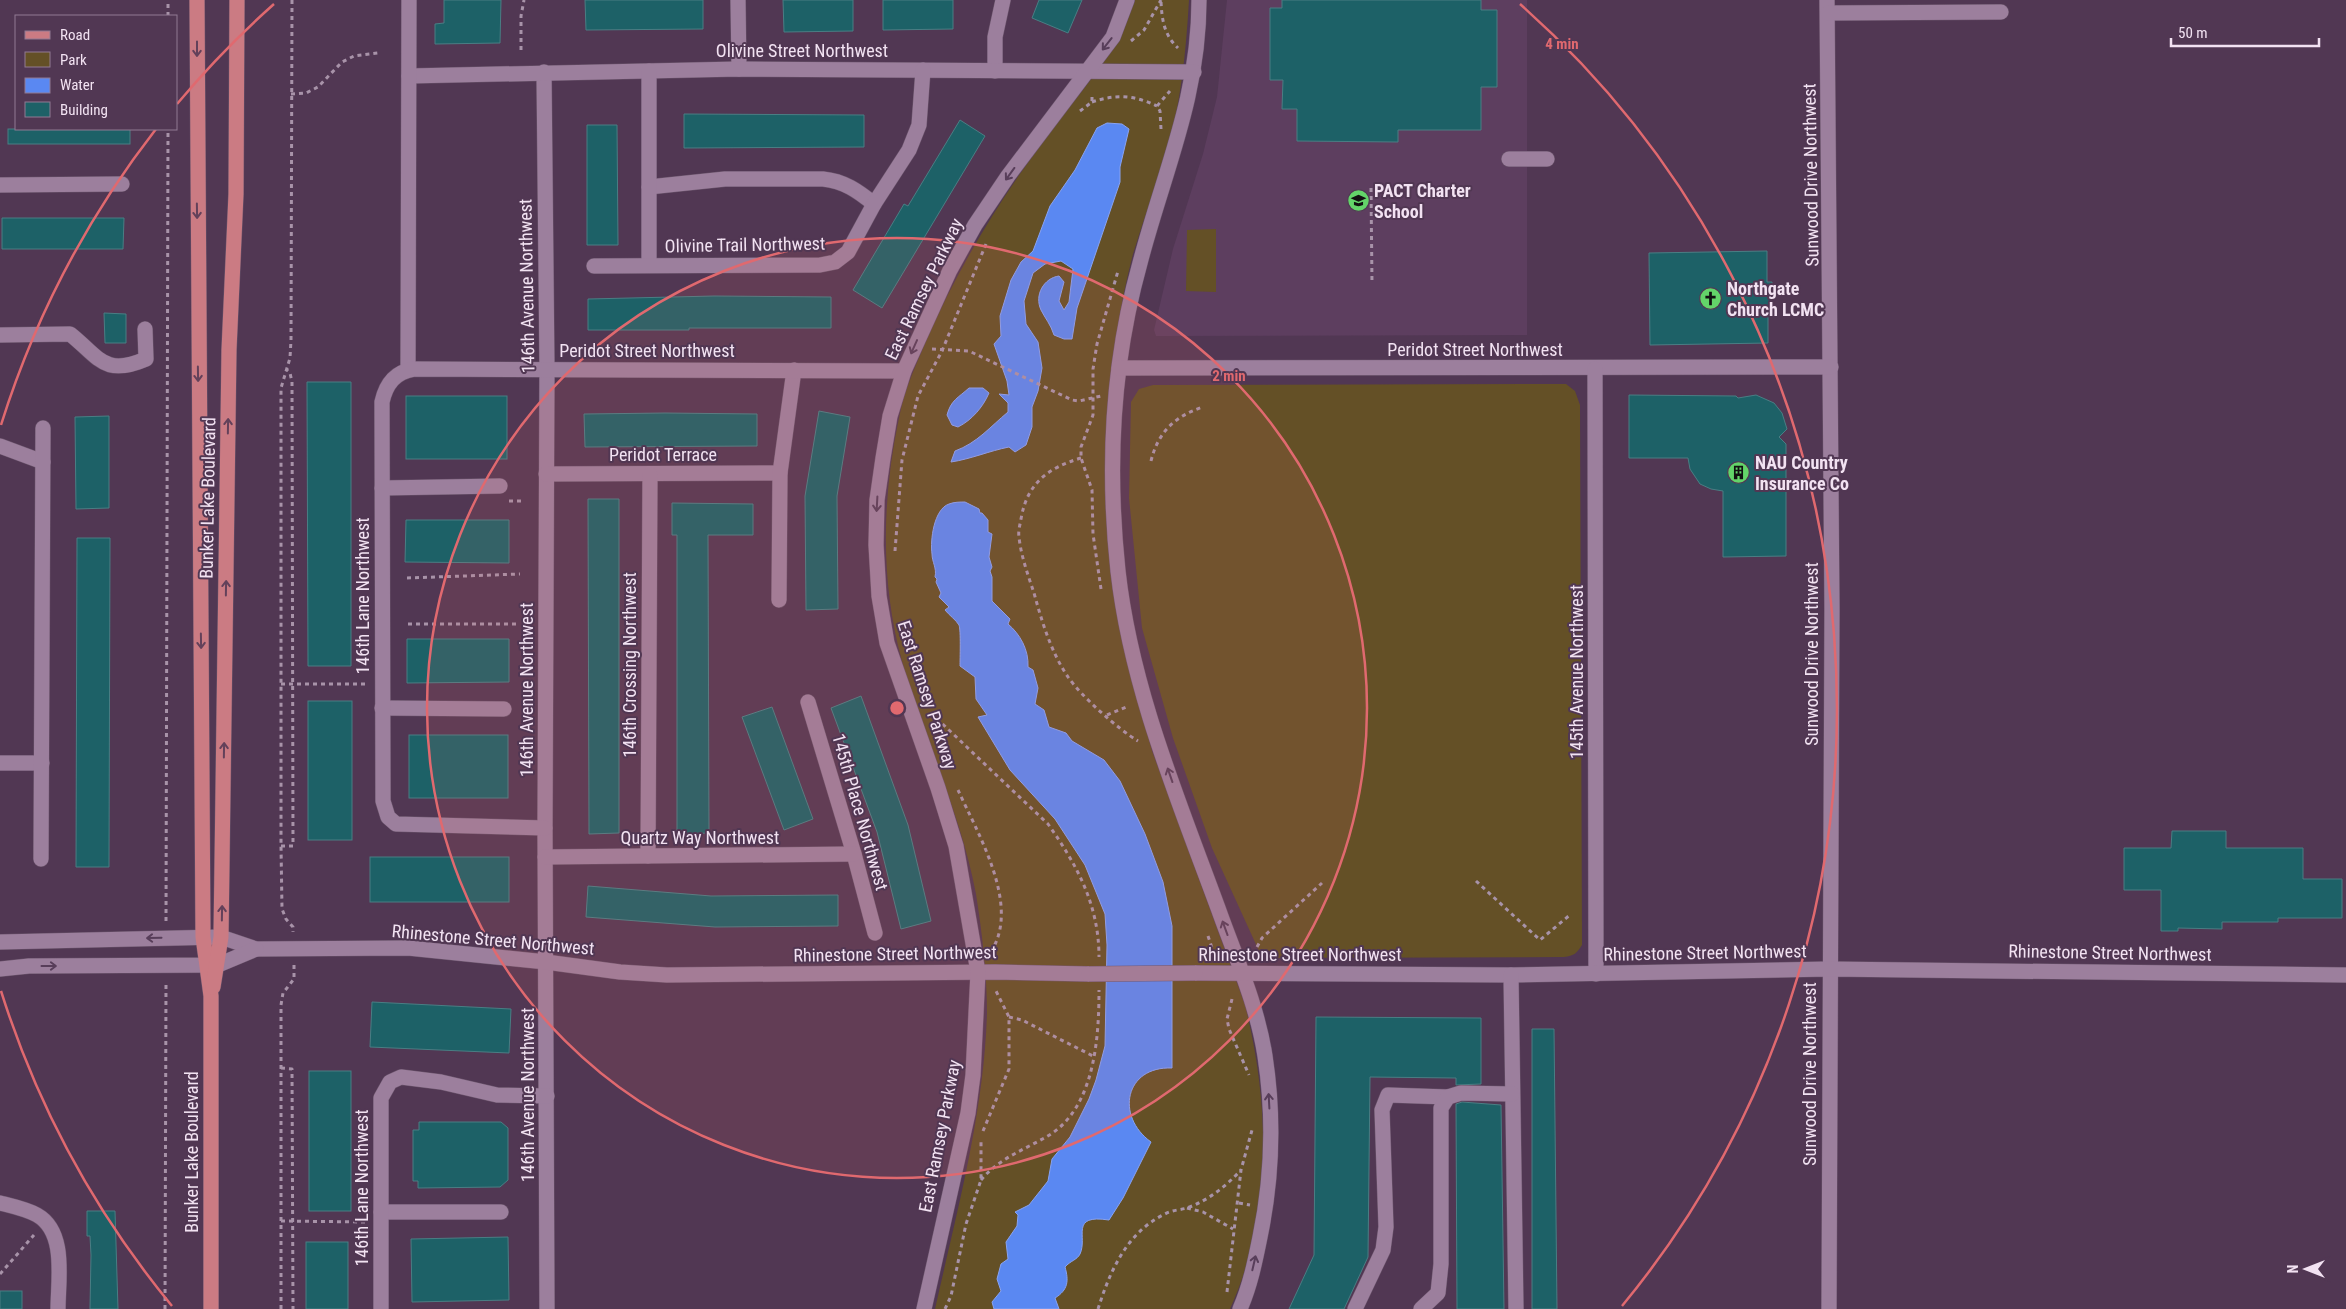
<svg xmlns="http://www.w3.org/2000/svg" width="2346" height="1309" viewBox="0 0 2346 1309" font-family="'Roboto Condensed',sans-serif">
	<rect width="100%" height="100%" fill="#513753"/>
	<polygon fill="#5d3e5f" points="1227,0 1527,0 1527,335 1156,336 1154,330 1173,249 1203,154 1217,97"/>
	<g fill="#645026">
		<path d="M1135 0H1189C1186 51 1181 104 1166 154 1156 187 1143 220 1133 254 1119 307 1112 361 1107 415L1131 674 1152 751 1245 1005C1266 1089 1272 1182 1246 1266 1242 1281 1236 1295 1230 1309H935C957 1211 984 1113 987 1013 987 974 982 932 976 894 961 813 924 740 902 661 880 581 882 498 899 418 904 390 916 365 927 339 957 271 996 205 1040 146 1064 112 1093 80 1115 45 1124 31 1129 15 1135 0Z"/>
		<polygon points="1216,229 1216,292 1186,291 1187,230"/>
		<path d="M1566 384 1575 391 1580 405 1582 945C1577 953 1574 956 1564 957L1265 958 1259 951 1212 848 1173 738 1142 628 1129 498 1131 402 1139 389 1153 385Z"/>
	</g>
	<g fill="#5a88f2" stroke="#88a3f2">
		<path d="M1107 123 1122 124 1129 129 1120 167V182L1077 308 1072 339H1064L1054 335C1051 325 1045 318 1041 310 1034 295 1044 278 1059 276L1064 282 1059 301 1064 310 1069 302 1073 269 1061 261 1045 264 1033 273 1024 301 1026 324 1038 342 1042 368 1038 391 1032 407V427L1026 445 1015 452 1009 447C989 451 971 459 951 462L955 451C977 443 990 427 1008 412V403L999 394 1009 395 1007 381 994 344 1001 336 1000 316 1011 280 1021 262 1033 251 1050 206 1075 170 1097 128Z"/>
		<path d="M969 388H983L989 393C983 407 972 420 958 427L952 425 947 415C951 400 958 398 969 388Z"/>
		<path d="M965 502 979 509 980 513H982L988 520V532L992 534 989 557 992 567 990 571 992 577V601L1010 619 1008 624C1020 634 1029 650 1028 667L1033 670 1038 688 1035 704 1044 710 1049 727 1066 733 1072 741 1104 760 1120 781 1145 834 1163 882 1172 926V1068C1125 1066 1115 1116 1151 1142L1123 1198 1109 1220C1069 1214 1088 1237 1080 1254 1077 1260 1070 1261 1065 1267 1069 1281 1068 1290 1055 1298L1059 1309H994L992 1302 1001 1291 997 1279 1001 1264 1008 1259 1006 1242 1017 1226 1018 1215 1015 1212 1029 1205 1048 1181 1052 1159 1070 1137 1089 1099 1096 1080 1105 1046 1107 945 1105 914 1085 865 1055 819 1010 770 978 717 987 715 976 699 975 677 960 666C960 659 961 630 959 625 956 620 949 615 945 610L949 607 939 597 941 593 936 582 937 579 935 577C937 568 932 562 932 554 930 540 934 509 949 504 954 502 960 502 965 502Z"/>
	</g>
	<g fill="#1d6167" stroke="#4a7e84">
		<polygon points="444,0 501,0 500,43 435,44 435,24 444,23"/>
		<polygon points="585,0 703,0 703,29 586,30"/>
		<polygon points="783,0 853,0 853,31 784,32"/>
		<polygon points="883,0 953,0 953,29 883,30"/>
		<polygon points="1039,0 1082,0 1068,33 1032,18"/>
		<polygon points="1282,0 1481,0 1481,10 1497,10 1497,87 1481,87 1481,130 1398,130 1398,142 1297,141 1297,109 1282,109 1283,80 1270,80 1270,8 1282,8"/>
		<polygon points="684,114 864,115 864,147 684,148"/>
		<polygon points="960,120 985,136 882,308 853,290 904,204 908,206"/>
		<polygon points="587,125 617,125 618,245 587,245"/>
		<rect x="8" y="129" width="122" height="15"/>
		<polygon points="2,218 124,218 123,249 2,249"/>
		<polygon points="1767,251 1767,282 1772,282 1772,316 1768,316 1768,343 1650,345 1649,253"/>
		<polygon points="714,296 831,297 831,328 689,328 689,330 588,330 588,299"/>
		<polygon points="104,313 126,314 126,343 105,343"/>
		<polygon points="307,382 351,382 351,666 308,666"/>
		<polygon points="1629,395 1736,396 1738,398 1756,395 1774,403 1782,413 1787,429 1779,437 1786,444 1786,556 1723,557 1723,491 1711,489 1700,484 1690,469 1688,458 1629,458"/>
		<rect x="406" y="396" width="101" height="63"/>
		<polygon points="819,411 850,417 837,496 838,609 806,610 805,496"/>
		<polygon points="665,413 757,414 757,446 585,447 584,414"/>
		<polygon points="109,416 109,508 76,509 75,417"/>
		<polygon points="588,499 619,499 619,833 589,834"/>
		<polygon points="672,503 753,504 753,535 708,535 709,833 677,834 677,535 672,535"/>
		<polygon points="406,520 509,520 509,563 405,562"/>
		<polygon points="77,538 110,538 109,867 76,867"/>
		<polygon points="407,639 509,639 509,682 407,683"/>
		<polygon points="861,696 908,825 931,921 901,929 877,832 831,708"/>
		<rect x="308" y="701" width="44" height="139"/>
		<polygon points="772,707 813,819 784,830 742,717"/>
		<rect x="409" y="735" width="99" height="63"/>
		<polygon points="2172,831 2226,831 2226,848 2303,848 2303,879 2342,879 2342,918 2278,918 2278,922 2222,922 2222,929 2178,928 2178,931 2161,931 2161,890 2124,890 2124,848 2171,848"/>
		<rect x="370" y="857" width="139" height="45"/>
		<polygon points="588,886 711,896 838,895 838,926 715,927 586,917"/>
		<polygon points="372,1002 511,1009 509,1053 370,1047"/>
		<polygon points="1316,1017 1481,1018 1481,1084 1456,1085 1456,1078 1370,1077 1368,1257 1344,1309 1289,1309 1314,1255"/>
		<polygon points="1532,1029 1554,1029 1557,1309 1532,1309"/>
		<rect x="309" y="1071" width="42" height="140"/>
		<polygon points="1462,1102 1501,1105 1504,1309 1457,1309 1456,1104"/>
		<polygon points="419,1122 501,1122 508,1128 508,1180 500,1187 418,1188 418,1181 413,1181 413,1130 419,1130"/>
		<polygon points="87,1211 115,1211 118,1309 90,1309 91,1255 90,1236 87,1236"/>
		<polygon points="508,1237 509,1300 412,1302 411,1239"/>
		<rect x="306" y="1242" width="42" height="67"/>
		<rect x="0" y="1291" width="22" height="18"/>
	</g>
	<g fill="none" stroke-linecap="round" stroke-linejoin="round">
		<defs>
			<g id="minor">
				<polyline points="738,0 739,69"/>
				<path d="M1199 0C1199 98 1164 171 1140 263 1112 363 1107 468 1118 571 1131 688 1178 799 1218 908 1235 956 1257 1004 1265 1056 1274 1115 1272 1179 1260 1237 1255 1262 1250 1286 1240 1309"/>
				<polyline points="1827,0 1832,609 1829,1309"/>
				<polyline points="1828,13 2001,12"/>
				<polyline points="995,71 995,37 1003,0"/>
				<polyline points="544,72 547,369 545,828 547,1309"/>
				<polyline points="409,76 739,69 1194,72"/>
				<polyline points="1509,159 1547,159"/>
				<polyline points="0,185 122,184"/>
				<path d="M649 187 725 179H823C844 181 858 191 874 204"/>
				<polyline points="649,265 649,71"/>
				<polyline points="594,266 820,265 835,262 848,252 874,204 909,150 919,125 923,70"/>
				<path d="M0 335 70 334C99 357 104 377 146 359L145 329"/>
				<polyline points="1119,368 1831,367"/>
				<polyline points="1595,369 1596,974"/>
				<polyline points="408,370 409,0"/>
				<polyline points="0,446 43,462"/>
				<polyline points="546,474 780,473"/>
				<polyline points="382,488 500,486"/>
				<polyline points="779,600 780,473 794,370"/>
				<polyline points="808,702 854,854 875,933"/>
				<polyline points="382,708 504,709"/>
				<polyline points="0,763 42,763"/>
				<path d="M545 828 396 824 388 817 383 801 382 402C386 384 395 372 414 369L904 371"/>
				<polyline points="648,856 650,475"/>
				<polyline points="545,857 854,854"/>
				<polyline points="41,859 43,428"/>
				<polyline points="0,942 221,937 256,949 408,948 546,962 620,972 667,975 995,972 1089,974"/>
				<polyline points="0,969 29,966 218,965 256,949"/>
				<polyline points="1195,973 1511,975 1829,969 2346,975"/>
				<polyline points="1511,975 1516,1309"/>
				<path d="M0 1203C12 1206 26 1209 37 1215 67 1232 58 1280 58 1309"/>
				<polyline points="381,1212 501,1212"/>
				<polyline points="381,1309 381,1098 390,1082 401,1077 441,1082 497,1095 547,1096"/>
				<polyline points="924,1309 968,1113 973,1075 978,972 956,846 938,788 887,643 879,596 876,545 877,500 883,458 890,416 904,371 950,270 975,225 1008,176 1113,37 1127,0"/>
				<polyline points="1355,1309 1383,1250 1386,1227 1382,1110 1388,1095 1448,1097"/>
				<polyline points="1421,1309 1438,1293 1441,1264 1441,1108 1448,1097 1461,1093 1512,1094"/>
			</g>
			<g id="major">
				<polyline points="197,0 203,937 211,996 211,1309"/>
				<polyline points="213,987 221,937 229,350 236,194 237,0"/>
			</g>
		</defs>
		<use href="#minor" stroke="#6b556c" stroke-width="16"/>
		<use href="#major" stroke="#6b556c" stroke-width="16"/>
		<g stroke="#a893a9" stroke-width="3" stroke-dasharray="4 4" stroke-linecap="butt">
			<polyline points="292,0 291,340 290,358 281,388 281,846 282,909 286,919 293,927 293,932"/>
			<path d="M1161 2C1162 20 1164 35 1178 48"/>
			<polyline points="168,16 168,0"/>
			<polyline points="1131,41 1144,30 1161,0"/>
			<polyline points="521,50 521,16 524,0"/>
			<polyline points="291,94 306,93 318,87 342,62 354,56 378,53"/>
			<path d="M1092 102C1116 94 1134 95 1157 106"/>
			<polyline points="1080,111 1092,102 1092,93"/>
			<polyline points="1161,129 1160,111 1157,106 1170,91"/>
			<polyline points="1371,188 1372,284"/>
			<polyline points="932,349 969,351 1072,400 1079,401 1101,396"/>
			<path d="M1081 458C1048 468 1027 483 1021 519 1020 525 1018 531 1019 537 1021 556 1028 575 1034 593 1042 622 1051 652 1068 677 1082 697 1118 729 1138 741"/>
			<path d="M1151 461C1158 432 1175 416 1203 407"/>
			<polyline points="509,501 521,501"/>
			<polyline points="895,551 902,460 918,396 942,351 986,244"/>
			<polyline points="407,578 520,574"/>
			<polyline points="1101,589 1093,534 1092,490 1081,458 1081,447 1093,415 1093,369 1097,344 1118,271"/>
			<polyline points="408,624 520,624"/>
			<polyline points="281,684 368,684"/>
			<path d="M931 713 1048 824C1077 865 1099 905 1099 957"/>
			<polyline points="1107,715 1129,706"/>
			<path d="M958 790C978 834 1020 904 992 950"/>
			<polyline points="281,846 293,846 292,382 290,373 286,369"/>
			<polyline points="1476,881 1540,940 1571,914"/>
			<polyline points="166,921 168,129"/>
			<polyline points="1208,936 1215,957"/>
			<polyline points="1257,947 1262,938 1322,883"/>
			<polyline points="1232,999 1227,1019 1229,1029 1249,1075"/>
			<polyline points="1009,1017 1022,1020 1093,1056"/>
			<polyline points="281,1068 292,1069 293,1309"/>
			<polyline points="983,1131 1009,1069 1009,1017 996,991"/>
			<path d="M981 1180C1000 1157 1027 1149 1051 1134 1095 1105 1099 1037 1099 990"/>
			<polyline points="1239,1203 1250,1205"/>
			<polyline points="1187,1208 1203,1212 1233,1229"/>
			<polyline points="281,1221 365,1222"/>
			<polyline points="0,1274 34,1235"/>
			<polyline points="1227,1292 1241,1170 1252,1130"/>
			<polyline points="165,1309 166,982"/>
			<polyline points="281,1309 281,1005 283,993 294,979 294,964"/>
			<polyline points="945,1309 951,1296 966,1224 981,1180 981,1140"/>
			<path d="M1098 1309C1110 1271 1127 1232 1165 1214 1172 1210 1180 1210 1187 1208 1209 1200 1225 1187 1241 1170"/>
		</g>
		<use href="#minor" stroke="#9c7f9d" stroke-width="15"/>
		<use href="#major" stroke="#cb7b83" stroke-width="15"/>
		<defs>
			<polyline id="minor-bridge" points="1089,974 1195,973"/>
		</defs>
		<use href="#minor-bridge" stroke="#6b556c" stroke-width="16" stroke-linecap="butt"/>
		<use href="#minor-bridge" stroke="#9c7f9d" stroke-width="15"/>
	</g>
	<defs><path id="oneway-shaft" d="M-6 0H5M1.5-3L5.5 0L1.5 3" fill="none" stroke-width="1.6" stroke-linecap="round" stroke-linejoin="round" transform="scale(1.25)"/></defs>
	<g stroke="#583e5a">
		<use href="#oneway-shaft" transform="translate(1107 44) rotate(128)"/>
		<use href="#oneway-shaft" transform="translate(1010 174) rotate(126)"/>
		<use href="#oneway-shaft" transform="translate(914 347) rotate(114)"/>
		<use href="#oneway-shaft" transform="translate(877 504) rotate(93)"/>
		<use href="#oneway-shaft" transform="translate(1170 775) rotate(-109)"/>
		<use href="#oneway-shaft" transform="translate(1225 928) rotate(-110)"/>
		<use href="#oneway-shaft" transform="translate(154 938) rotate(179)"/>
		<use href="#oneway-shaft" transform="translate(49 966)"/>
		<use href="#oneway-shaft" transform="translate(1269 1101) rotate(-93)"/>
		<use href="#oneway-shaft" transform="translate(1254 1263) rotate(-77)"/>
	</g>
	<g stroke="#63415a">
		<use href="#oneway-shaft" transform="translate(197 49) rotate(90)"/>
		<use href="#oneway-shaft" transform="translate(197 211) rotate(89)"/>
		<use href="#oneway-shaft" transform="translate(198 374) rotate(89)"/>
		<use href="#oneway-shaft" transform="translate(228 426) rotate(-89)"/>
		<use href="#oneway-shaft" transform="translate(226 588) rotate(-89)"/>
		<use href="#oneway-shaft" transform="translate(201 641) rotate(89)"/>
		<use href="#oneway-shaft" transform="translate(224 750) rotate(-89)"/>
		<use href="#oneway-shaft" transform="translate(222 913) rotate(-89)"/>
	</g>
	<circle cx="897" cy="708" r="470" fill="#e0696f" fill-opacity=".12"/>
	<g fill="none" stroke="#e0696f" stroke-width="2.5">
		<circle cx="897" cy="708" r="470"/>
		<path d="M172 1306A940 940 0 0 1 1 991M1 425A940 940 0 0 1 156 129M177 104A940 940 0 0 1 274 4M1520 4A940 940 0 0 1 1622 1306"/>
	</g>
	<defs>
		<symbol id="school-disc" viewBox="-11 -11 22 22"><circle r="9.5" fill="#63d469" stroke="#513753"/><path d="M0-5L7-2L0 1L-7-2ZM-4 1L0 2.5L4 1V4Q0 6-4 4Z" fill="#111"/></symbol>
		<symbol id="church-disc" viewBox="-11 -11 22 22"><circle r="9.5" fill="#63d469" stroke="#513753"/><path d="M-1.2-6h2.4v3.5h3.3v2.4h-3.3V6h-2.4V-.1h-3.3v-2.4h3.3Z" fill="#111"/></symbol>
		<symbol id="building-disc" viewBox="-11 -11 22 22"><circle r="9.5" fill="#63d469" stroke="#513753"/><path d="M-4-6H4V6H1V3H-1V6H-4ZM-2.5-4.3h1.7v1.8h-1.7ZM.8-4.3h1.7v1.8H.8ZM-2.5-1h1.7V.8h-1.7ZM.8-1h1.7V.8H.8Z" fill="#111"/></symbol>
	</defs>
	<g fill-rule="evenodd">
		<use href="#school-disc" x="1346" y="188" width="25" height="25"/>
		<use href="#church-disc" x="1698" y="286" width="25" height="25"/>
		<use href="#building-disc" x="1726" y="460" width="25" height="25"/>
	</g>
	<g text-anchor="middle" stroke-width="4" stroke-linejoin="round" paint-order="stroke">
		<g font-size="18" fill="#f2e2f2" stroke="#513753">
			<text x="802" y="57">Olivine Street Northwest</text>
			<text transform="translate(1811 175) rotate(-91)" y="6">Sunwood Drive Northwest</text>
			<text transform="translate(745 245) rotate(-1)" y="6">Olivine Trail Northwest</text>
			<text transform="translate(527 286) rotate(-91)" y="6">146th Avenue Northwest</text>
			<text transform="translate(924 289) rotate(-64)" y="6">East Ramsey Parkway</text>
			<text x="1475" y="356">Peridot Street Northwest</text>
			<text x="647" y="357">Peridot Street Northwest</text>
			<text x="663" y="461">Peridot Terrace</text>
			<text transform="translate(208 498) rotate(-89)" y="6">Bunker Lake Boulevard</text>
			<text transform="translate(363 596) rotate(-90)" y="6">146th Lane Northwest</text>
			<text transform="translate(1812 654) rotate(-90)" y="6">Sunwood Drive Northwest</text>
			<text transform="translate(630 665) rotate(-90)" y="6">146th Crossing Northwest</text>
			<text transform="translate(1577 672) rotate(-90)" y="6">145th Avenue Northwest</text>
			<text transform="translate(527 690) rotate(-90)" y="6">146th Avenue Northwest</text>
			<text transform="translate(927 695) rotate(72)" y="6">East Ramsey Parkway</text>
			<text transform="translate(860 812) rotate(74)" y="6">145th Place Northwest</text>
			<text x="700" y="844">Quartz Way Northwest</text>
			<text transform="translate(493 940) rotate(5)" y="6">Rhinestone Street Northwest</text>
			<text transform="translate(1705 953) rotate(-1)" y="6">Rhinestone Street Northwest</text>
			<text transform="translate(2110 953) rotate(1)" y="6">Rhinestone Street Northwest</text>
			<text transform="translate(895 954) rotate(-1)" y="6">Rhinestone Street Northwest</text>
			<text x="1300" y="961">Rhinestone Street Northwest</text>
			<text transform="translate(1810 1074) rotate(-90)" y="6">Sunwood Drive Northwest</text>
			<text transform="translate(528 1095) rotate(-90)" y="6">146th Avenue Northwest</text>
			<text transform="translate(940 1136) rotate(-79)" y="6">East Ramsey Parkway</text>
			<text transform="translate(192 1152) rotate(-90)" y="6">Bunker Lake Boulevard</text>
			<text transform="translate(362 1188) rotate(-90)" y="6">146th Lane Northwest</text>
		</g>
		<g font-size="18" font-weight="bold" fill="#f2e2f2" stroke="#513753" text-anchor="start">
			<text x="1374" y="197">PACT Charter<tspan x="1374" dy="21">School</tspan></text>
			<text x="1727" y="295">Northgate<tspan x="1727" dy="21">Church LCMC</tspan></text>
			<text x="1755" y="469">NAU Country<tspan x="1755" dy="21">Insurance Co</tspan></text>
		</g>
	</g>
	<circle cx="897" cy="708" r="8" fill="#e0696f" stroke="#513753" stroke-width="2.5"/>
	<g font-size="15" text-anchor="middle" font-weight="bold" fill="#e0696f" stroke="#513753" stroke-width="4" stroke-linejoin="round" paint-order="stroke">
		<text x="1562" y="49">4 min</text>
		<text x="1229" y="381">2 min</text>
	</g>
	<rect x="15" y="15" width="162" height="115" fill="#513753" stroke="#917b93"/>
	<rect x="25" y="31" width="25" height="8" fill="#cb7b83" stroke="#917b93"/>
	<text x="60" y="40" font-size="15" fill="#f2e2f2">Road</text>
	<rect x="25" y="52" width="25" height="15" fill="#645026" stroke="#917b93"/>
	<text x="60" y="65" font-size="15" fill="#f2e2f2">Park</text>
	<rect x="25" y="78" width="25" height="15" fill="#5a88f2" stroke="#917b93"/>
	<text x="60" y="90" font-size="15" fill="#f2e2f2">Water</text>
	<rect x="25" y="102" width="25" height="15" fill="#1d6167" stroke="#917b93"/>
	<text x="60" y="115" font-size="15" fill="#f2e2f2">Building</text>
	<g transform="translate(2306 1269) rotate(270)" stroke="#513753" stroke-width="4" paint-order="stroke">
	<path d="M0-4L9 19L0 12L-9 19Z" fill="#f2e2f2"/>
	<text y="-8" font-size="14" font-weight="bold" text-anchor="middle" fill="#f2e2f2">N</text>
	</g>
	<path d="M2171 38v8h148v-8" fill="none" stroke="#f2e2f2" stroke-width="2.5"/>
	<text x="2178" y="38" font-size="15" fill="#f2e2f2" stroke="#513753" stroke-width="4" paint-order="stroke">50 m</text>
</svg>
